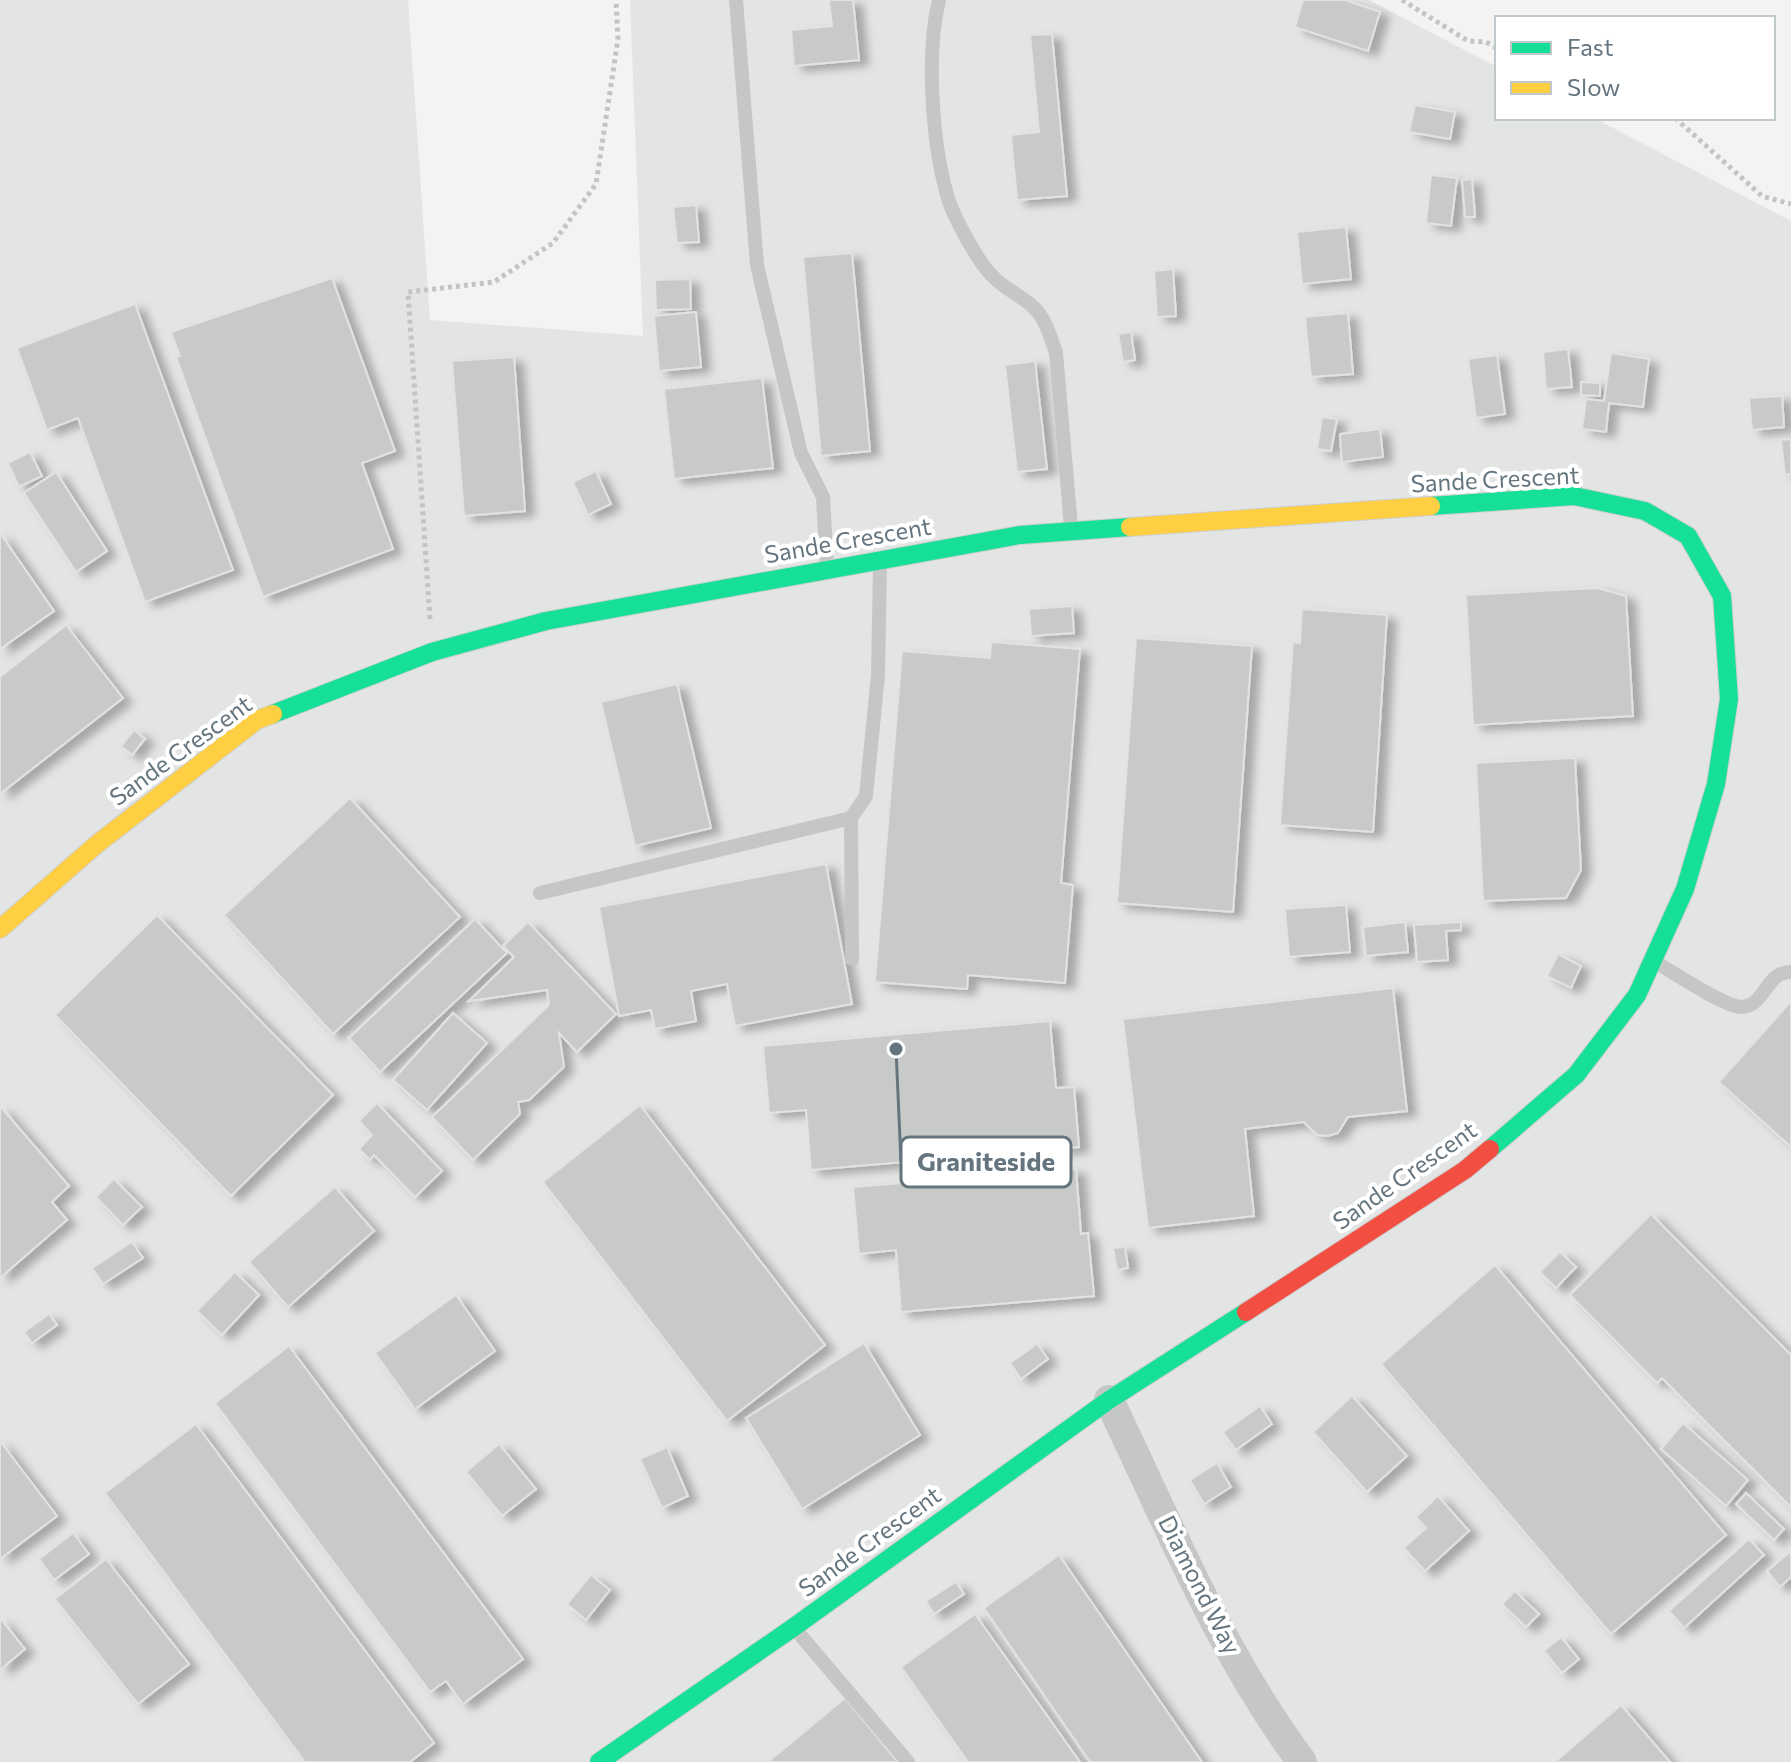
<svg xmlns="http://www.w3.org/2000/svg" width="1791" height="1762" viewBox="0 0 1791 1762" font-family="Commissioner,sans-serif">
	<defs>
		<filter id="shadow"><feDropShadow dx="9" dy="5" stdDeviation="4" flood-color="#0004"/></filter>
	</defs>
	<rect width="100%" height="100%" fill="#f3f3f1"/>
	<polygon fill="#e3e4e4" points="0,0 408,0 430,320 643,336 630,0 1369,0 1497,67 1497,118 1594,118 1791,221 1791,1762 0,1762"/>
	<g fill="#c8caca" stroke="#e2e2e1" stroke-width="2" filter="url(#shadow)">
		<polygon points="829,0 853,0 859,60 794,66 791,30 832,26"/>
		<polygon points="1303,0 1345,0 1380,12 1368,51 1295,27"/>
		<polygon points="1052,34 1067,196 1017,200 1011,135 1039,132 1030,35"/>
		<polygon points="1415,105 1455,112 1450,139 1409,132"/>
		<polygon points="1431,175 1457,178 1451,226 1426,223"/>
		<polygon points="1472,179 1475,217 1465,217 1462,180"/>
		<polygon points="696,205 699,242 677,243 673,207"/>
		<polygon points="1346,227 1351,279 1302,284 1297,232"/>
		<polygon points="852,253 870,451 821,456 803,257"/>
		<polygon points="1173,269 1176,316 1157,317 1154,271"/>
		<polygon points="332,278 395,451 362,463 393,549 263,597 176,357 180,356 171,332"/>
		<polygon points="690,279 691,309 656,310 655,280"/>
		<polygon points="135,304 233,570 145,602 78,418 47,430 17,348"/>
		<polygon points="696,312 701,367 659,371 654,316"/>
		<polygon points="1348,313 1353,374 1311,377 1305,317"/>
		<polygon points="1131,332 1135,360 1123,362 1118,334"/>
		<polygon points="1568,349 1572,387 1546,389 1543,352"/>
		<polygon points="1611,353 1649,359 1643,407 1609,403 1606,432 1582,429 1586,399 1604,401"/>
		<polygon points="1497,355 1505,414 1476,418 1468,359"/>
		<polygon points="514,357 525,511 464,516 452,361"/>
		<polygon points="1035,361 1047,469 1017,472 1005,365"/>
		<polygon points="762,378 773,468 674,479 664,389"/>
		<polygon points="1581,382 1600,383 1600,396 1581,395"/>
		<polygon points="1782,396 1784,427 1752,430 1749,398"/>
		<polygon points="1322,417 1337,419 1331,451 1317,449"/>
		<polygon points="1380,429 1383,457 1342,462 1340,434"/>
		<polygon points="1791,439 1791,474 1785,475 1781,440"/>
		<polygon points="30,452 42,476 19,487 8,463"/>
		<polygon points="596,471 611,504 588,515 573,482"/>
		<polygon points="56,472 107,551 76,572 24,493"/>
		<polygon points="0,533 54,611 0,649"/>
		<polygon points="1597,588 1626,596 1633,716 1473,725 1466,595"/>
		<polygon points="1072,606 1074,633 1031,636 1029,609"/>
		<polygon points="1302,609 1387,615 1373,832 1280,825 1293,642 1300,643"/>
		<polygon points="66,625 123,698 0,794 0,677"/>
		<polygon points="1136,638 1252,646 1233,912 1117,903"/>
		<polygon points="991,642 1080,649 1061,883 1073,885 1065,983 968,975 967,989 875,982 902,651 990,658"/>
		<polygon points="677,684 711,828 635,846 601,702"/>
		<polygon points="134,730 145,739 132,755 121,746"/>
		<polygon points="1575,758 1581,870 1566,898 1483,901 1476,763"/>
		<polygon points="350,798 460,917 333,1034 224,915"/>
		<polygon points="826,864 852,1004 735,1026 727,984 691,991 696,1021 655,1029 651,1010 619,1016 599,907"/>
		<polygon points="1346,905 1350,952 1289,957 1285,909"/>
		<polygon points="157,915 333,1095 231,1196 55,1015"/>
		<polygon points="475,919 507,953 380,1072 349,1038"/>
		<polygon points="528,922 616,1014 577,1052 559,1033 564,1067 529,1100 518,1102 520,1114 473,1160 432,1117 549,1005 547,990 469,1001 514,957 503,946"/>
		<polygon points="1405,922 1408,952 1366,956 1363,927"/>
		<polygon points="1461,922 1461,930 1446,931 1448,960 1417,962 1414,925"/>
		<polygon points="1558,954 1581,966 1571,988 1547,976"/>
		<polygon points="1393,988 1407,1111 1348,1117 1338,1133 1328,1136 1317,1135 1304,1122 1245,1129 1254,1216 1148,1228 1123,1019"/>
		<polygon points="1791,1001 1791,1147 1719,1082"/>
		<polygon points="453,1013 487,1043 427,1110 393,1080"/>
		<polygon points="1050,1021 1056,1088 1074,1087 1079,1147 811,1170 806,1110 769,1113 763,1046"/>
		<polygon points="377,1103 442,1171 415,1197 374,1155 370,1160 359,1149 372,1135 359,1121"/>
		<polygon points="640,1105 825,1345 727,1421 543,1182"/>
		<polygon points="0,1106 69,1186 52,1202 67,1220 0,1278"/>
		<polygon points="1076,1169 1081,1234 1088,1233 1094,1296 901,1312 896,1250 859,1254 853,1187"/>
		<polygon points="114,1179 142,1207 123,1225 96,1197"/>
		<polygon points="335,1187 374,1231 288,1307 249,1262"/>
		<polygon points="1651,1214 1791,1355 1791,1507 1662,1378 1657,1383 1570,1295"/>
		<polygon points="132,1242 143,1258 103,1284 92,1268"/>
		<polygon points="1125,1247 1128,1268 1117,1270 1113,1248"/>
		<polygon points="1560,1252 1576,1267 1556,1288 1540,1272"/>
		<polygon points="1495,1265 1726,1535 1611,1634 1381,1364"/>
		<polygon points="235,1272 259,1295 222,1335 197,1311"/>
		<polygon points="456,1295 495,1351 415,1409 375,1353"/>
		<polygon points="49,1314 57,1325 32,1343 24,1332"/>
		<polygon points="864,1343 920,1435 802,1509 746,1418"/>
		<polygon points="1037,1344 1048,1359 1021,1379 1010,1363"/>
		<polygon points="289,1346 523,1659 463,1704 446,1681 430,1692 215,1403"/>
		<polygon points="1352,1396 1407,1456 1367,1492 1313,1432"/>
		<polygon points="1260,1406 1272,1424 1236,1450 1223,1432"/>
		<polygon points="1683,1423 1748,1480 1726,1506 1661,1449"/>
		<polygon points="196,1424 434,1743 410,1762 305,1762 105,1493"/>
		<polygon points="0,1441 57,1516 0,1559"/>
		<polygon points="499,1444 536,1489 502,1516 466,1472"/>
		<polygon points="667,1447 688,1496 662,1508 640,1459"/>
		<polygon points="1217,1463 1231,1487 1204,1504 1190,1480"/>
		<polygon points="1746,1493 1784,1529 1774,1540 1736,1504"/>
		<polygon points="1438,1496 1469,1531 1425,1571 1404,1548 1426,1528 1416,1517"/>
		<polygon points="73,1533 89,1554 54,1580 39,1559"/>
		<polygon points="1749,1539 1764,1555 1684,1628 1669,1611"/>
		<polygon points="1791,1551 1791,1577 1780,1587 1767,1571"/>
		<polygon points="1059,1555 1202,1762 1090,1762 984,1608"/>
		<polygon points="106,1559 189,1664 138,1704 55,1599"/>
		<polygon points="591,1575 610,1590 586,1620 567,1604"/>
		<polygon points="956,1582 964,1594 934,1614 926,1601"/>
		<polygon points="1515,1591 1539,1614 1526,1627 1502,1604"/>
		<polygon points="975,1614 1080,1762 968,1762 901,1667"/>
		<polygon points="0,1618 25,1649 0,1670"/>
		<polygon points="1561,1637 1579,1659 1562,1673 1544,1651"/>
		<polygon points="845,1698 898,1762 768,1762"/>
		<polygon points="1621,1705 1670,1762 1555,1762"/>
	</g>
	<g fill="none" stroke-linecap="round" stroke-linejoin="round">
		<defs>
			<g id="fast">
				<polyline points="1431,506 1574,496 1645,511 1688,536 1722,596 1729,699 1716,784 1685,889 1637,995 1576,1075 1490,1149"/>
				<polyline points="273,714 432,652 546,621 1020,535 1130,527"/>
				<polyline points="599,1762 794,1627 1109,1400 1246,1312"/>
			</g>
			<g id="slow">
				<polyline points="1130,527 1431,506"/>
				<polyline points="0,929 97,844 257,720 273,714"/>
			</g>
			<polyline id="jam" points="1246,1312 1465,1170 1490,1149"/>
		</defs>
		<use href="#fast" stroke="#cecfcf" stroke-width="20"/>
		<use href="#slow" stroke="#cecfcf" stroke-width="20"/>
		<use href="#jam" stroke="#cecfcf" stroke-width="20"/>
		<g stroke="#c3c4c5" stroke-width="5" stroke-dasharray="4 4" stroke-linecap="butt">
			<polyline points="1402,0 1468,41 1486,42 1497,48"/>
			<polyline points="1675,118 1762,196 1791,204"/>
			<polyline points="430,619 408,292 494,282 553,243 596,184 618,39 616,0"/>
		</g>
		<g stroke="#c5c7c7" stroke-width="14">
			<polyline points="736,0 757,265 801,453 823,497 827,567"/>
			<path d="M939 0C926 53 932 142 947 195 952 214 972 250 984 266 998 286 1013 290 1031 305 1045 316 1050 336 1056 353L1071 527"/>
			<polyline points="851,818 852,959"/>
			<polyline points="540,893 851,818 866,796 878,675 880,564"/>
			<path d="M1657 963C1674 973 1725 1007 1742 1007 1765 1006 1766 971 1791 972"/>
			<polyline points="796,1630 908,1762"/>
		</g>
		<path stroke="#c5c7c7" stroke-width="30" d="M1109 1400C1168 1523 1220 1652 1302 1762"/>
		<use href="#fast" stroke="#16e098" stroke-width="18"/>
		<use href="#slow" stroke="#ffcf43" stroke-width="18"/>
		<use href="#jam" stroke="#f24e42" stroke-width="18"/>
	</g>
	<g text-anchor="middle" stroke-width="8" stroke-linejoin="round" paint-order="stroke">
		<g font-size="24" fill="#65757f" stroke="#fff">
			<text transform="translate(1495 480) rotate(-3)" y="8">Sande Crescent</text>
			<text transform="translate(848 541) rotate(-10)" y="8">Sande Crescent</text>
			<text transform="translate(181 751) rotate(-36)" y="8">Sande Crescent</text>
			<text transform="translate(1405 1176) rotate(-35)" y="8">Sande Crescent</text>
			<text transform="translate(870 1542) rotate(-36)" y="8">Sande Crescent</text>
			<text transform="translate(1199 1585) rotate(63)" y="8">Diamond Way</text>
		</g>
	</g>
	<path fill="none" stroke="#65757f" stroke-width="3" d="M896 1049L901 1162"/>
	<circle fill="#65757f" stroke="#fff" stroke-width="3" cx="896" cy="1049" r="8"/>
	<rect fill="#fff" stroke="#65757f" stroke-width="3" x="901" y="1137" width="170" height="50" rx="8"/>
	<g font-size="26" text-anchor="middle" font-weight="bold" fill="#65757f">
		<text x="986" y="1171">Graniteside</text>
	</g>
	<rect x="1495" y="16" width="280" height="104" fill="#ffffff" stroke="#c1c8cc" stroke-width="2"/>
	<rect x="1511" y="42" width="40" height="12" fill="#16e098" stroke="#c1c8cc" stroke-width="2"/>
	<text x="1567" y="56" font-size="24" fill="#65757f">Fast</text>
	<rect x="1511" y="82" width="40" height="12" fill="#ffcf43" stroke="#c1c8cc" stroke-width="2"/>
	<text x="1567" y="96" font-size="24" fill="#65757f">Slow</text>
</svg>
